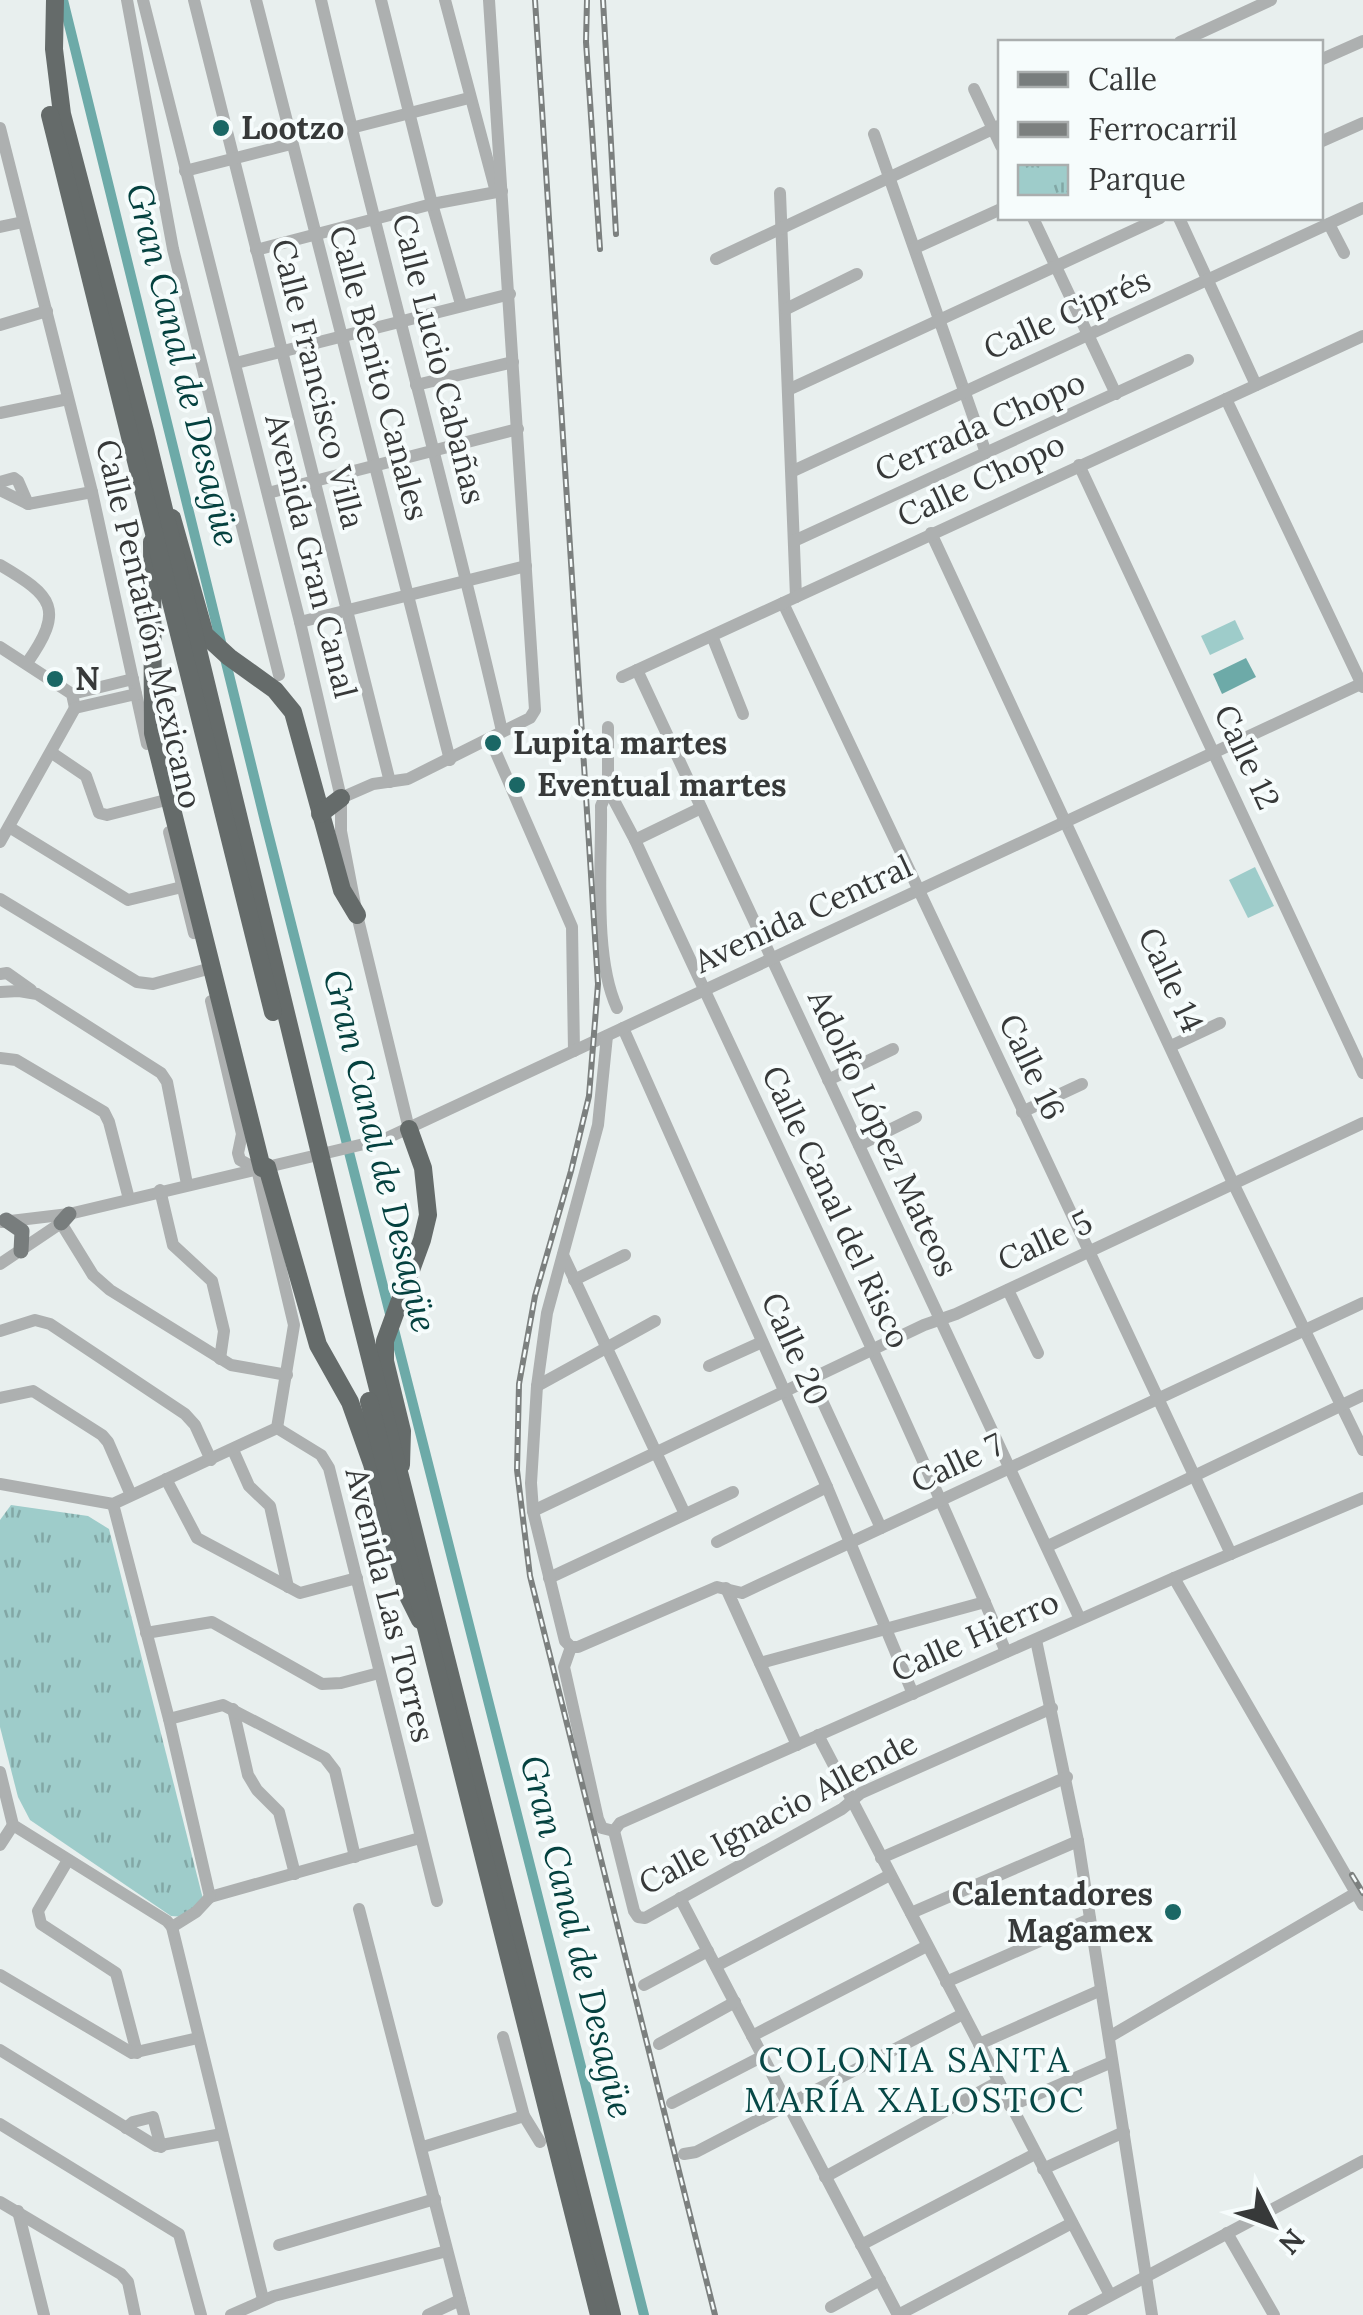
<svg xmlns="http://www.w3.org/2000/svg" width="1363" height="2315" viewBox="0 0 1363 2315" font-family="Lora,serif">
	<defs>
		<pattern id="park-tufts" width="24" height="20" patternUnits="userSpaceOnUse" patternTransform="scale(2.5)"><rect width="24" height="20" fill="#9eccca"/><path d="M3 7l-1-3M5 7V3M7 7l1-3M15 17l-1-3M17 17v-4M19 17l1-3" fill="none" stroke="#82a7a5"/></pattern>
	</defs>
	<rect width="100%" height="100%" fill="#e8efee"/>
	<g fill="#9eccca">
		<polygon points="1235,620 1244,639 1210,655 1201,636"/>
		<polygon points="1255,867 1274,906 1248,918 1229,880"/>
	</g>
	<polygon fill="url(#park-tufts)" points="11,1505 88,1516 109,1529 203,1899 185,1917 171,1916 30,1820 18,1797 0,1727 0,1520"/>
	<polygon fill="#6daaa8" points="1246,658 1256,677 1222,694 1213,674"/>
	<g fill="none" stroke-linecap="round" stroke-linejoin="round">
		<polyline stroke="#6daaa8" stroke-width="10" points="63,0 265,821 644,2315"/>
		<g stroke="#adb0b0" stroke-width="12">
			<polyline points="127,0 173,249 279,675"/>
			<polyline points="143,0 300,622 341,798 341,831 357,915 409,1129"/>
			<polyline points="194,0 390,782"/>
			<polyline points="256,0 450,760"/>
			<path d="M321 0C378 245 446 487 502 731"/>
			<polyline points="381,0 432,204 461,304"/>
			<polyline points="445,0 496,192"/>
			<polyline points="1180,42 1271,0"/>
			<polyline points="1320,60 1363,41"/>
			<polyline points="974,89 1001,146"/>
			<polyline points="0,128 92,492 147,744"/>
			<polyline points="351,128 469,98"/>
			<polyline points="874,134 986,453"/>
			<polyline points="1320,142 1363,123"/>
			<polyline points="185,171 291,144"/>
			<polyline points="780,193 796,597"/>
			<polyline points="1033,218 1116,394"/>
			<polyline points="1179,218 1256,385"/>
			<polyline points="1329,224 1344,253"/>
			<polyline points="0,227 23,222"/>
			<polyline points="915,248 1001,209"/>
			<polyline points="256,250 432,204 502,191"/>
			<polyline points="716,259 1001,125"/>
			<polyline points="786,309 857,274"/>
			<polyline points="0,325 47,311"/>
			<polyline points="236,363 510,294"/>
			<polyline points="416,385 513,362"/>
			<polyline points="790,389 1160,218"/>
			<polyline points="1226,399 1363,687"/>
			<polyline points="0,413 68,399"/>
			<polyline points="1079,465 1363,1073"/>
			<polyline points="793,471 1363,208"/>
			<polyline points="0,482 14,478 18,481 28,504"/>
			<polyline points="0,490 28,504 92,492"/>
			<polyline points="268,493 518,429"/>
			<polyline points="931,533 1233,1183 1363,1450"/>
			<polyline points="794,541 1188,360"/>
			<path d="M0 565C53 596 65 609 27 663"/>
			<path d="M783 603C932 920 1084 1236 1231 1554"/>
			<polyline points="300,622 526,566"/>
			<polyline points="712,636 743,714"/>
			<polyline points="0,647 72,694 75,708"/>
			<polyline points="637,670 1080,1619"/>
			<polyline points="622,677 1363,336"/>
			<polyline points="72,694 133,679"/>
			<polyline points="75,708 136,694"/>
			<path d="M608 727V789L601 806C602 865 593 956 617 1008"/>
			<polyline points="490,739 572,927 574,1051"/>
			<polyline points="52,753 86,776 99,813 107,815 162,801"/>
			<path d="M608 789 635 840C759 1111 891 1378 1006 1652"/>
			<polyline points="341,798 373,784 408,779 530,718 535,710 489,0"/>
			<polyline points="9,827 128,900 182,887"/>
			<polyline points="169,832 194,933"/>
			<polyline points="635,840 701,808"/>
			<polyline points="0,842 75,708"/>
			<polyline points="0,899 137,982 153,984 204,970"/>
			<polyline points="0,974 7,973 31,990"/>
			<polyline points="0,992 19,991 37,994 161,1073 167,1082 187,1184"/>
			<polyline points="211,1001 242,1134 238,1153 240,1160 257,1169"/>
			<polyline points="623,1028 827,1487 913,1694"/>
			<polyline points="1171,1046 1220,1023"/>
			<polyline points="0,1058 16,1060 104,1112 109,1122 129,1199"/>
			<polyline points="828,1080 893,1049"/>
			<polyline points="1022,1112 1082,1084"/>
			<polyline points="859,1145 916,1117"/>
			<polyline points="257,1169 294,1325 277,1428"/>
			<polyline points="160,1190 173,1245 212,1281 224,1331 220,1359"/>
			<polyline points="2,1222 69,1214 385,1139 1363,683"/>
			<polyline points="563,1255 685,1514"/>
			<polyline points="0,1264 61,1223 93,1275 110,1290 231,1365 287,1375"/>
			<polyline points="574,1280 625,1255"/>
			<polyline points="1008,1290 1038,1353"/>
			<polyline points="0,1331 35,1320 50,1324 185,1414 195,1425 211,1460"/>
			<polyline points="709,1366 762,1342"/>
			<polyline points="812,1379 881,1528"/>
			<polyline points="537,1386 655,1321"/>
			<polyline points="0,1398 33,1391 102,1435 108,1442 131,1495"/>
			<polyline points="277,1428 321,1455 329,1468 437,1901"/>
			<polyline points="233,1450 249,1486 270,1506 288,1587"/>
			<polyline points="166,1479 197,1538 300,1593 357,1578"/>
			<polyline points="0,1484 113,1504 277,1428"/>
			<polyline points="113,1504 169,1719 210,1897"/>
			<polyline points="533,1511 924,1325 956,1314 1363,1123"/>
			<polyline points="717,1542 827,1487"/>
			<polyline points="1048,1546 1363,1395"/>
			<polyline points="549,1578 733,1492"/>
			<polyline points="1174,1578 1363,1905"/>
			<polyline points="726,1588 797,1745"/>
			<polyline points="146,1633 212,1622 322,1684 341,1683 379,1673"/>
			<polyline points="1036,1640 1078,1841 1152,2315"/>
			<polyline points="571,1647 578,1647 717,1587 742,1593 1363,1303"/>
			<polyline points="571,1647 565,1641 533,1511 531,1483 537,1386 547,1313 598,1125 607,1036"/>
			<polyline points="571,1647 564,1667 598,1819 602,1828 614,1831"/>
			<polyline points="760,1663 985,1602"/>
			<polyline points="233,1709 248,1775 257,1790 279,1812 295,1874"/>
			<polyline points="169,1719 223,1705 325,1758 335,1771 355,1857"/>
			<polyline points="818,1735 1110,2295"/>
			<polyline points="0,1772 13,1825 167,1921 172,1927 263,2299"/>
			<polyline points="614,1831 620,1823 1174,1578 1363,1498"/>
			<polyline points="614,1831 634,1911 638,1917 645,1918 842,1809 861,1793 1052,1708"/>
			<polyline points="0,1845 13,1825"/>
			<polyline points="881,1858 1067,1777"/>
			<polyline points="68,1860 38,1911 41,1924 116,1973 137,2053"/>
			<polyline points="210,1897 420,1838"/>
			<polyline points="680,1898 898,2315"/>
			<polyline points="359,1909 464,2315"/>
			<polyline points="911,1913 1078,1841"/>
			<polyline points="172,1927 196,1912 210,1897"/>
			<polyline points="716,1966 890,1875"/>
			<polyline points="0,1975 132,2053 198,2038"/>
			<polyline points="946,1982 1090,1919"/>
			<polyline points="644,1985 708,1951"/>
			<polyline points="752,2036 927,1946"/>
			<polyline points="503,2037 524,2116 540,2142"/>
			<polyline points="1109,2037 1356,1893"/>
			<polyline points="659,2044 735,2002"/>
			<polyline points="979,2044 1101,1990"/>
			<polyline points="0,2050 156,2146 222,2134"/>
			<polyline points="672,2103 763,2056"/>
			<polyline points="1010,2106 1112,2062"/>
			<polyline points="0,2124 179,2234 201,2315"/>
			<polyline points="126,2128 133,2122 153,2117 161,2147"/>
			<polyline points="423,2147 524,2116"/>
			<polyline points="684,2154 696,2152 963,2014"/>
			<polyline points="1043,2169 1124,2132"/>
			<polyline points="825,2177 998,2082"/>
			<polyline points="0,2202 121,2274 128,2282 135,2315"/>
			<polyline points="18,2211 44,2315"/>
			<polyline points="1227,2233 1274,2315"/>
			<polyline points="279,2245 435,2199"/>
			<polyline points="861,2245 1035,2154"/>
			<polyline points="831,2307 880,2280"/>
			<polyline points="231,2315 274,2296 447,2251"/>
			<polyline points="428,2315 460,2300"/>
			<polyline points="898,2315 1072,2223"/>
			<polyline points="1074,2315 1363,2161"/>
		</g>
		<g stroke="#787d7d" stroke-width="15">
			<polyline points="6,1220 22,1231 21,1251"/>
			<polyline points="61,1223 69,1214"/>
		</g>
		<g stroke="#656b6a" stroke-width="18">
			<polyline points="172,518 205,635 229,657 275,690 293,712 342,890 357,915"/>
			<polyline points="152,542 153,733 262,1168"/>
			<polyline points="320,814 341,798"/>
			<polyline points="267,1167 318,1345 350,1402 372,1464 409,1598 420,1620"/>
			<polyline points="401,1465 402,1431 385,1361 385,1341 422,1240 428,1215 423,1168 409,1129"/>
		</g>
		<defs>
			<g id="rail">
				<polyline points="535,0 598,984 589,1096 571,1171 535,1296 519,1384 517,1470 530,1576 715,2315"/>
				<polyline points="587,0 586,42 600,249"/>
				<polyline points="603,0 616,234"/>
				<polyline points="1352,1875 1363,1893"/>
			</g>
		</defs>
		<use href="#rail" stroke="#7c807f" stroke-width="6"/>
		<use href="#rail" stroke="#f6fcfc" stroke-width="2.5" stroke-dasharray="8" stroke-linecap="butt"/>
		<g stroke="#656b6a" stroke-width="18">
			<polyline points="55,0 54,49 62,114 145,431 354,1294 612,2315"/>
			<polyline points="50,115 273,1012"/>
			<polyline points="369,1401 599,2315"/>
		</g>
	</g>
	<g fill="#1a6765" stroke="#f6fcfc" stroke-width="4">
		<circle cx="221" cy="128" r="10"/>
		<circle cx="55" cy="679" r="10"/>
		<circle cx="493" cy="743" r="10"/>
		<circle cx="517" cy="785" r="10"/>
		<circle cx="1173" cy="1912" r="10"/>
	</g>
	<g text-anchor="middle" stroke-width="8" stroke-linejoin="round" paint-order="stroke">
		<g font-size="32" font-weight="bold" fill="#373939" stroke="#f6fcfc" text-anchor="start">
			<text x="241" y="139">Lootzo</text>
			<text x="75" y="690">N</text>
			<text x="513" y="754">Lupita martes</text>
			<text x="537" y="796">Eventual martes</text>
			<text x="1153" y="1905" text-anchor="end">Calentadores<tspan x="1153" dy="37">Magamex</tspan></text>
		</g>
		<g font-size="32" fill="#373939" stroke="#f6fcfc">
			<text transform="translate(1067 314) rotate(-24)" y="11">Calle Ciprés</text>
			<text transform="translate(439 359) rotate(76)" y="11">Calle Lucio Cabañas</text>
			<text transform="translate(379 373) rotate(75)" y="11">Calle Benito Canales</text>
			<text transform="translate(318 384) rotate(76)" y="11">Calle Francisco Villa</text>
			<text transform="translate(980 426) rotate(-24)" y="11">Cerrada Chopo</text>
			<text transform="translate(981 480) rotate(-25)" y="11">Calle Chopo</text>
			<text transform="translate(311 556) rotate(76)" y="11">Avenida Gran Canal</text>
			<text transform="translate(149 624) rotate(77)" y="11">Calle Pentatlón Mexicano</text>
			<text transform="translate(1247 757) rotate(65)" y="11">Calle 12</text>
			<text transform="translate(803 914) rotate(-25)" y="11">Avenida Central</text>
			<text transform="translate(1171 980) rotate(65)" y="11">Calle 14</text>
			<text transform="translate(1032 1067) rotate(65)" y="11">Calle 16</text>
			<text transform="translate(883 1133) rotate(65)" y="11">Adolfo López Mateos</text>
			<text transform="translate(836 1207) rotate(65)" y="11">Calle Canal del Risco</text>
			<text transform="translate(1045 1241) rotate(-25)" y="11">Calle 5</text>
			<text transform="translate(795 1349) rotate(66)" y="11">Calle 20</text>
			<text transform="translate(957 1463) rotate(-25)" y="11">Calle 7</text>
			<text transform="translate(390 1605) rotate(76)" y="11">Avenida Las Torres</text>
			<text transform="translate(975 1636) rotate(-24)" y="11">Calle Hierro</text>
			<text transform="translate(778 1813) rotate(-28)" y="11">Calle Ignacio Allende</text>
		</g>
		<g font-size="35" font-style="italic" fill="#04413f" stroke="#f6fcfc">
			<text transform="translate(183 365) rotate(76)" y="12">Gran Canal de Desagüe</text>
			<text transform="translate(380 1151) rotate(76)" y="12">Gran Canal de Desagüe</text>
			<text transform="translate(577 1937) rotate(76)" y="12">Gran Canal de Desagüe</text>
		</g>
		<g font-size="35" letter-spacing="2.5" fill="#064846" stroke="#f6fcfc">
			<text x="915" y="2072">COLONIA SANTA<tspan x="915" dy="40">MARÍA XALOSTOC</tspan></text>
		</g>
	</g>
	<rect x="998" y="40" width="325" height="180" fill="#f6fcfc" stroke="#aaaeae" stroke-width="2.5"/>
	<rect x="1018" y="72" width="50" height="15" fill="#787d7d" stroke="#aaaeae" stroke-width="2.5"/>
	<text x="1088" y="90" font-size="30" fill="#373939">Calle</text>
	<rect x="1018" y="122" width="50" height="15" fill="#7c807f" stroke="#aaaeae" stroke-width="2.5"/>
	<text x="1088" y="140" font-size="30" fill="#373939">Ferrocarril</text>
	<rect x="1018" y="165" width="50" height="30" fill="url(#park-tufts)" stroke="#aaaeae" stroke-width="2.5"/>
	<text x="1088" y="190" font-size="30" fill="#373939">Parque</text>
	<g transform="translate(1273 2225) rotate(132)" stroke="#f6fcfc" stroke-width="8" paint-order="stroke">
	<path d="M0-8L18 38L0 25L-18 38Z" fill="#373939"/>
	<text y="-15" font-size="28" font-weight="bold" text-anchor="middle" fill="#373939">N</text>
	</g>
</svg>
